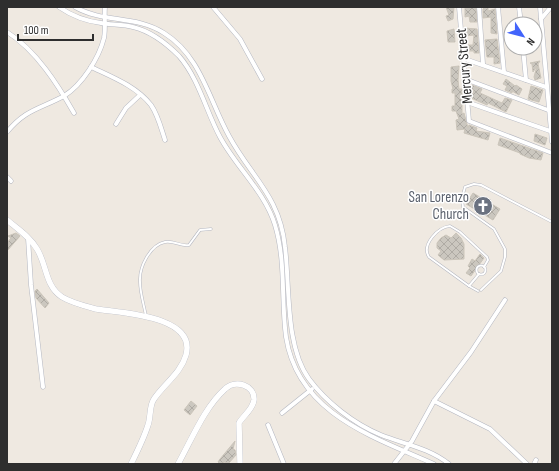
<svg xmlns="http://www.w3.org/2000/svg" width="559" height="471" viewBox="0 0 559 471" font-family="'Sofia Sans Condensed',sans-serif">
	<defs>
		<pattern id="building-cross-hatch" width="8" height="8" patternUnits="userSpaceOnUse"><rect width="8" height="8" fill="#cbc7bf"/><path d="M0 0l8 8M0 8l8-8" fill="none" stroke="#afaba4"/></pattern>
	</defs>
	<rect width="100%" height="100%" fill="#efe9e1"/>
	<g fill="url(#building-cross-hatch)" stroke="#cbc5ba">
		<polygon points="446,7 454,7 453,19 448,21 446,16 449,15"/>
		<polygon points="465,7 476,7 477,22 470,22 469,16 465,17"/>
		<polygon points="485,7 488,7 488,11 495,9 497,34 491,33 491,17 483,18 483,9"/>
		<polygon points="464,28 477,29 479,53 474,53 474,51 468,51 468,45 473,45 474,35 465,36"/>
		<polygon points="454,29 455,42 448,42 447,31"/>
		<polygon points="497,39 500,63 494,64 494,57 487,57 485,40"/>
		<polygon points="540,61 538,64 541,78 535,80 534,77 537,66 533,72 532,64 530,63"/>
		<polygon points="459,66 458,80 459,89 462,89 462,114 464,113 468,128 469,125 477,128 476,131 490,133 488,140 464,133 465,129 457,130 456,120 459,119 456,111 452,111 452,106 455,106 455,93 452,93 452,89 453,89 451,81 451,67"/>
		<polygon points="506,79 515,86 516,85 522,89 519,95 512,91 512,93 505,90 507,86 503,84"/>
		<polygon points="472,85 482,89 480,93 502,103 505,98 512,100 506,112 488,103 487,105 471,98 474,90 470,89"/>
		<polygon points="531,86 543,90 539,102 528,99"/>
		<polygon points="535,134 547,138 545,145 534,141"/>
		<polygon points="500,138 543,153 541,160 529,158 520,154 520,153 498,145"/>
		<polygon points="473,193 500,209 493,220 466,204"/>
		<polygon points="16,233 20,236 7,251 7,243 11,238 8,236"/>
		<polygon points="456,233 461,238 464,244 464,259 444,260 438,255 441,251 437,248 437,243 441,238 446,235 451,238"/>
		<polygon points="480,254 484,258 471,276 466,273 470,268 468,266 472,259 475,261"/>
		<polygon points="37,289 49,303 45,308 36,298 35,291"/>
		<polygon points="191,401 197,406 190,415 184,410"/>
		<polygon points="235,441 233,449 235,450 236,455 228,464 225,462 220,464 218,462 220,459"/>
	</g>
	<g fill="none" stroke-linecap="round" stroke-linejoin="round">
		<defs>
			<g id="service">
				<circle cx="481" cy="270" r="4.5"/>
				<path d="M479 274 469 286 429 257C421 245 438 227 450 226L460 232 487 257 488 260 484 267"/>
				<polyline points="469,286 478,291"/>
				<polyline points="481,290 501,271 505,257 505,249 494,229 463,207 462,198 465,187 474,184 481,185 552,222"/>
				<path d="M146 316C144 305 140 293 140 282 139 267 150 245 165 242 174 240 181 247 189 245L200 230 211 229"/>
			</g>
			<g id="minor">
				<path d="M59 7C72 16 85 21 101 23 111 25 123 24 133 27 150 31 167 44 179 56 199 79 206 111 220 137 236 167 265 192 275 225 286 261 281 300 286 337 298 414 374 437 434 464"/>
				<path d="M75 7C103 23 136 15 164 33 201 56 209 100 229 136 251 177 280 196 285 247 290 287 285 346 309 379 326 402 354 424 381 435 404 444 429 448 449 464"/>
				<polyline points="213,7 240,39 262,79"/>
				<polyline points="459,7 469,121 552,153"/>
				<polyline points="479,7 483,64"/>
				<polyline points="498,7 504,72"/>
				<polyline points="519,7 521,24"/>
				<polyline points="540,7 552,142"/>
				<polyline points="541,19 551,7"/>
				<path d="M7 32C36 50 58 85 74 113"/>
				<polyline points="523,48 526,80"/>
				<polyline points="462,58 546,87"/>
				<path d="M91 67C112 77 136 86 151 105 158 115 161 128 165 140"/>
				<polyline points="465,79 548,110"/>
				<polyline points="467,102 550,131"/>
				<polyline points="116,124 126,108 140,95"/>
				<path d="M7 132C26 109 40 109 64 96 82 85 99 58 104 38 106 28 104 17 105 7"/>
				<polyline points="7,177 11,181"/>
				<polyline points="28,238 31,285 43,387"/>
				<polyline points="434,401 490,429 527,464"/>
				<polyline points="282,413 312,389"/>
				<polyline points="268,425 284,464"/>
				<polyline points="394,464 412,441 434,401 471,352 505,300"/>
				<polyline points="534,464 536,460"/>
			</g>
			<g id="secondary">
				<path d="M7 220C18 229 30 237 37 249 47 265 45 286 62 297 72 303 85 306 96 309 119 313 197 315 186 355 181 373 164 384 154 399 149 406 151 417 148 425 144 438 137 452 131 464"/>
				<path d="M178 464C192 439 204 408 225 389 235 379 255 385 254 400 253 409 243 416 239 423L240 464"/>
			</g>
		</defs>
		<use href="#service" stroke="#b4b7c1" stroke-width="3"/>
		<use href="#minor" stroke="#b4b7c1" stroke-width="5"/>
		<use href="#secondary" stroke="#b4b7c1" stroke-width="6"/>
		<use href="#service" stroke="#fff" stroke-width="2"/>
		<use href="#minor" stroke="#fff" stroke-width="4"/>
		<use href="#secondary" stroke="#fff" stroke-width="5.5"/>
	</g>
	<defs>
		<symbol id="church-disc" viewBox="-11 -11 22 22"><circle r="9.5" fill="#6b7280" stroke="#fff"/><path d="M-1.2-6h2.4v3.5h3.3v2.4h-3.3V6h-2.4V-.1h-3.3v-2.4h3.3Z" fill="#fff"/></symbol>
	</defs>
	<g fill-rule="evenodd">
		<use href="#church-disc" x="472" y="195" width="22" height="22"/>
	</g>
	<g text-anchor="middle" stroke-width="3" stroke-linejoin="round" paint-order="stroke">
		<g font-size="15" fill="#2e2e2e" stroke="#fff">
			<text transform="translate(464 66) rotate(-95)" y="5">Mercury Street</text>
		</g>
		<g font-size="15" fill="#5b616d" stroke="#fff" text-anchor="end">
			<text x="469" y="202">San Lorenzo<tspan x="469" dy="17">Church</tspan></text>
		</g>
	</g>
	<rect width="559" height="471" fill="none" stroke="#2e2e2e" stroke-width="16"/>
	<g transform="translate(523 36) rotate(126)"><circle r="19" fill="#ffffff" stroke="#ababab"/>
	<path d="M0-3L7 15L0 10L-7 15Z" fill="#4264fb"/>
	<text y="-6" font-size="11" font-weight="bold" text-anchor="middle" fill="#2e2e2e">N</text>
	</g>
	<path d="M18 34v6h75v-6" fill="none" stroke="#2e2e2e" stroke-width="2"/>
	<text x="24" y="34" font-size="12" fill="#2e2e2e" stroke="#ffffff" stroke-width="3" paint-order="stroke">100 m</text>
</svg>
